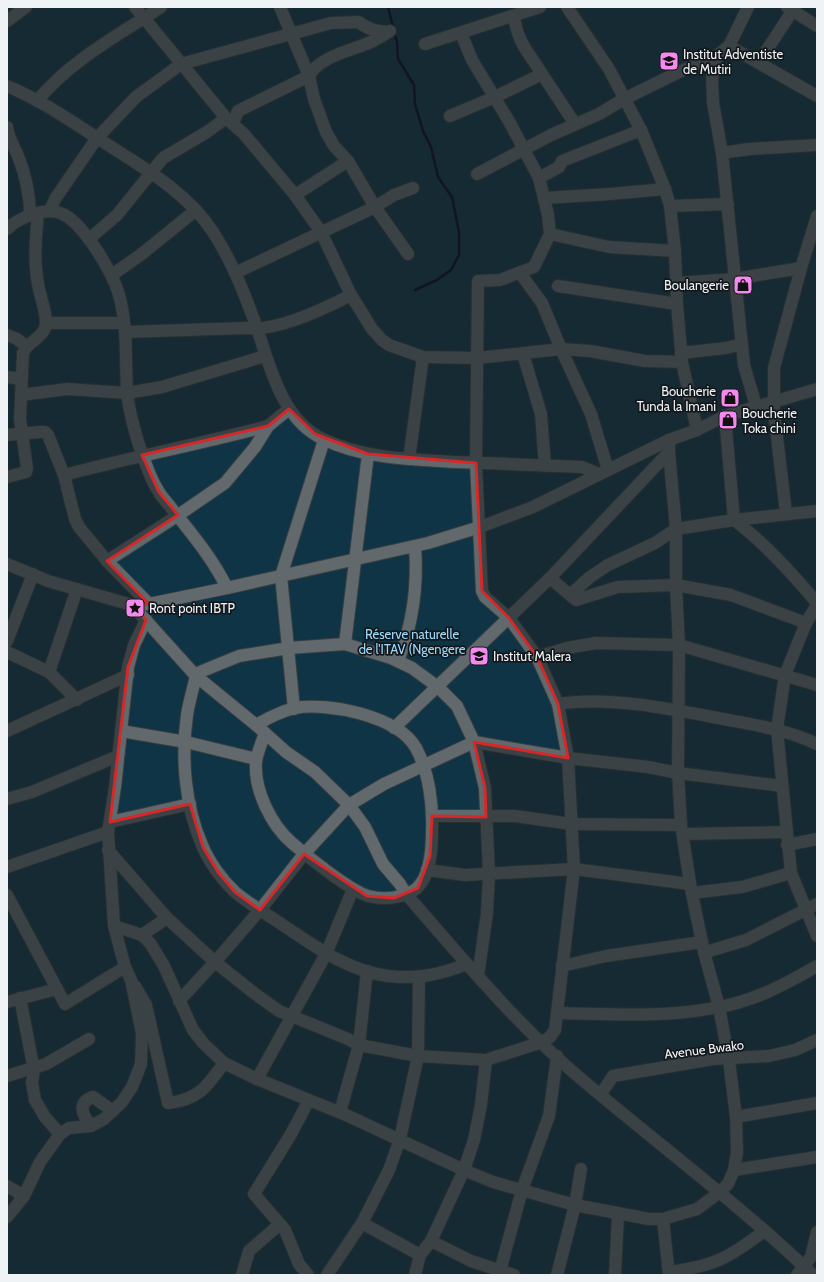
<svg xmlns="http://www.w3.org/2000/svg" width="824" height="1282" viewBox="0 0 824 1282" font-family="Cabin,sans-serif">
	<rect width="100%" height="100%" fill="#1c2225"/>
	<rect fill="#0f3446" x="7" y="7" width="810" height="1268"/>
	<g fill="none" stroke-linecap="round" stroke-linejoin="round">
		<g stroke="#030324" stroke-width="2.5">
			<polyline points="388,7 393,27"/>
			<polyline points="394,32 397,42 398,59 414,85 415,104 423,131 431,147 438,177 452,197 459,232 459,255 451,270 437,280 415,290"/>
		</g>
		<defs>
			<g id="minor">
				<polyline points="135,7 226,118 244,134 295,195 321,232 351,295 372,329 382,340 389,345 423,357 477,358 561,349 590,351 645,361 682,362"/>
				<polyline points="280,7 309,76 314,99 326,132 334,146 348,161 375,207 408,254"/>
				<polyline points="567,7 609,69 641,130 665,189 670,206 675,251 677,304 682,362 697,430"/>
				<polyline points="748,7 729,46 718,55 712,78 713,103 722,153 744,365 756,406"/>
				<polyline points="787,7 817,26"/>
				<polyline points="7,21 26,7"/>
				<polyline points="425,44 540,7"/>
				<polyline points="729,46 817,96"/>
				<polyline points="759,62 795,7"/>
				<polyline points="542,74 575,124"/>
				<path d="M7 86C41 100 71 121 102 141 142 167 186 191 213 232 232 261 245 295 257 328 270 367 282 420 323 439 364 459 412 459 457 462 499 464 540 465 582 467L599 474"/>
				<path d="M37 101C71 60 117 36 161 7"/>
				<path d="M450 116 495 97 542 74C528 51 518 44 514 16"/>
				<path d="M233 123 238 111 309 76C318 57 353 50 371 42 377 39 384 35 390 31"/>
				<path d="M7 127C8 137 14 146 18 156 26 176 30 194 30 216"/>
				<polyline points="722,153 749,149 817,145"/>
				<polyline points="477,174 551,135 599,114 624,99 681,71 718,55"/>
				<polyline points="539,178 559,167 562,161 641,130"/>
				<polyline points="295,195 348,161"/>
				<polyline points="544,198 610,194 665,189"/>
				<polyline points="670,206 728,204"/>
				<path d="M50 211 55 199 97 138 136 97 181 64 331 23 359 22C368 30 377 31 388 32"/>
				<path d="M7 229C18 218 45 207 60 213 82 220 113 273 119 295 128 327 125 359 127 391 128 408 137 441 143 456 147 468 152 482 159 492 162 498 168 503 172 509 192 534 213 559 227 588"/>
				<polyline points="550,234 609,247 675,251"/>
				<polyline points="89,239 117,215 163,158 207,132 226,118"/>
				<polyline points="235,273 375,207 394,195 413,188"/>
				<polyline points="520,273 542,303 561,349 591,414 608,470"/>
				<polyline points="112,275 143,253 196,210"/>
				<polyline points="676,283 734,279 801,268"/>
				<polyline points="558,286 677,304"/>
				<polyline points="46,323 124,323"/>
				<path d="M125 332 246 328C275 332 324 309 351 295"/>
				<polyline points="7,335 17,339 26,346"/>
				<polyline points="681,353 726,348 742,344"/>
				<polyline points="523,354 541,414 545,466"/>
				<polyline points="7,377 21,379"/>
				<polyline points="21,395 67,389 127,393 162,387 265,356"/>
				<path d="M725 416 734 520C765 543 792 573 817 603"/>
				<polyline points="7,435 40,432 45,432 48,435 64,475 75,519 79,527 107,561 149,604"/>
				<polyline points="409,459 423,357"/>
				<path d="M64 475C132 457 200 444 268 426"/>
				<path d="M7 477 26 472 27 468 20 419 23 353C27 342 41 339 45 328 48 319 43 306 41 297 33 269 35 243 38 214"/>
				<polyline points="786,513 774,412 774,368 801,268 817,216"/>
				<polyline points="107,561 177,516 225,483 255,447 268,426 289,409"/>
				<polyline points="7,564 48,581 132,605 149,604 227,588 428,543 480,527 533,507 669,440 697,430 725,416 817,389"/>
				<polyline points="550,578 576,600 618,587 676,585 731,595 806,623"/>
				<polyline points="570,595 590,577 608,565 655,543 676,529 734,520 817,511"/>
				<path d="M132 605 196 676 256 725 286 752 315 772 349 805 365 827 383 864 400 884 406 894C461 957 516 1024 580 1078 658 1144 740 1205 813 1275"/>
				<polyline points="817,605 806,623 785,675 777,729 791,873 817,936"/>
				<polyline points="7,641 33,574"/>
				<polyline points="345,644 368,454"/>
				<polyline points="7,652 49,672 77,700"/>
				<polyline points="537,657 567,648 596,643 679,645 817,685"/>
				<path d="M398 661C413 624 418 586 415 546"/>
				<polyline points="49,672 77,589"/>
				<polyline points="195,674 239,656 289,648 345,644 391,658 412,668 438,687 457,706 474,742 485,788 489,874 487,913 478,976"/>
				<path d="M196 676C193 689 189 702 187 715 181 757 185 806 202 845 209 862 222 880 235 892 249 904 265 913 280 923 313 945 347 971 388 976 418 979 439 975 467 964"/>
				<path d="M558 704C610 696 671 709 723 719 755 725 788 730 817 744"/>
				<polyline points="294,709 281,576 324,440"/>
				<path d="M256 725C268 718 282 711 295 708 328 702 398 716 416 748 429 772 433 804 432 831 432 848 431 875 417 888 413 892 406 894 401 896 390 899 379 899 368 896 349 890 308 857 292 843 271 825 254 790 256 762 257 753 262 742 265 733"/>
				<polyline points="394,728 550,578 669,452"/>
				<polyline points="7,731 128,675"/>
				<polyline points="121,731 186,742 256,759"/>
				<polyline points="7,799 32,792 118,756"/>
				<polyline points="432,816 515,816 571,824 681,825"/>
				<polyline points="110,822 190,804"/>
				<polyline points="683,834 787,832"/>
				<polyline points="787,845 817,839"/>
				<polyline points="108,850 167,918 215,962 254,993 279,1011 348,1039 359,1045 418,1056 486,1060 542,1042 550,1037 555,1030 574,869 568,758 558,704 537,657 509,618 485,597 482,591 476,463 478,281 500,280 534,267 550,234 548,215 539,178 510,123 472,60 461,33"/>
				<polyline points="7,867 108,832"/>
				<polyline points="427,870 465,875 574,869 690,884"/>
				<polyline points="692,893 742,887 791,873"/>
				<polyline points="7,895 65,1004 125,967"/>
				<polyline points="114,926 142,935 150,943 164,966 193,1030 203,1043 224,1063 257,1079 346,1115 464,1170 493,1182 575,1205 649,1219 663,1219 697,1209 720,1192 728,1184 734,1170 737,1152 736,1117 729,1060 719,1007 704,952 691,889 681,825 678,773 679,645 676,585 676,529 669,452 669,440"/>
				<polyline points="142,935 167,918"/>
				<polyline points="706,952 746,940 817,904"/>
				<polyline points="562,966 606,956 702,942"/>
				<path d="M135 986 146 1005 168 1103C198 1100 207 1087 224 1063"/>
				<polyline points="20,998 34,1070 32,1083 35,1100 45,1117 60,1134"/>
				<polyline points="179,1001 215,962 260,910 304,854 349,805 384,784 474,742 568,758 648,767 678,773 782,786"/>
				<polyline points="7,1002 57,989"/>
				<path d="M557 1013C611 1014 666 1018 719 1007 754 1001 786 984 817 966"/>
				<polyline points="7,1076 46,1064 89,1039"/>
				<polyline points="257,1079 326,954 353,889"/>
				<polyline points="601,1094 613,1076 713,1059 769,1056 795,1050 817,1040"/>
				<polyline points="340,1112 359,1045 367,971"/>
				<polyline points="736,1117 817,1103"/>
				<path d="M91 1126C83 1116 76 1103 93 1097L113 1111"/>
				<polyline points="734,1170 817,1157"/>
				<polyline points="7,1186 24,1196"/>
				<polyline points="7,1217 24,1196 40,1162 60,1134 69,1128 91,1126 104,1119 122,1102 132,1087 141,1064 142,1033 131,980 125,967 114,926 108,832 115,787 128,667 134,645 146,620"/>
				<polyline points="663,1219 669,1275"/>
				<polyline points="362,1223 420,1255"/>
				<polyline points="431,1241 471,1261 514,1275"/>
				<path d="M669 1272C713 1266 728 1259 764 1231"/>
				<polyline points="242,1275 249,1251 280,1224"/>
				<polyline points="308,1275 299,1264 285,1230 254,1194 291,1134 309,1100"/>
				<polyline points="327,1275 362,1223 389,1170 400,1139 418,1056 419,978"/>
				<polyline points="415,1275 420,1255 431,1241 464,1170 474,1140 481,1105 486,1060"/>
				<polyline points="499,1275 522,1190 549,1116 557,1056"/>
				<polyline points="557,1275 575,1205 581,1169"/>
				<polyline points="615,1275 618,1215"/>
				<polyline points="797,1275 811,1257 817,1232"/>
			</g>
		</defs>
		<use href="#minor" stroke="#393e41" stroke-width="14"/>
		<use href="#minor" stroke="#62696d" stroke-width="12"/>
	</g>
	<path d="M0 0H824V1282H0ZM289 409 315 434 368 454 476 463 482 591 509 618 537 657 558 704 568 758 474 742 485 788 486 817 432 816 430 856 418 888 394 898 367 896 304 854 260 910 235 892 218 872 203 847 190 804 110 822 128 667 146 620 132 605 149 604 107 561 178 515 159 492 142 455 268 426Z" fill="#1c2225" fill-opacity=".55" fill-rule="evenodd"/>
	<path fill="none" stroke="#d62828" stroke-width="3" stroke-linejoin="round" d="M289 409 315 434 368 454 476 463 482 591 509 618 537 657 558 704 568 758 474 742 485 788 486 817 432 816 430 856 418 888 394 898 367 896 304 854 260 910 235 892 218 872 203 847 190 804 110 822 128 667 146 620 132 605 149 604 107 561 178 515 159 492 142 455 268 426Z"/>
	<defs>
		<symbol id="school-square" viewBox="-11 -11 22 22"><rect x="-9" y="-9" width="18" height="18" rx="4" fill="#f689ee" stroke="#13181c"/><path d="M0-5L7-2L0 1L-7-2ZM-4 1L0 2.5L4 1V4Q0 6-4 4Z" fill="#111"/></symbol>
		<symbol id="shop-square" viewBox="-11 -11 22 22"><rect x="-9" y="-9" width="18" height="18" rx="4" fill="#f689ee" stroke="#13181c"/><path d="M-5-2.5h2.3a2.7 3.5 0 0 1 5.4 0H5L5.5 6h-11ZM-1.5-2.5h3a1.5 2.3 0 0 0-3 0Z" fill="#111"/></symbol>
		<symbol id="sight-square" viewBox="-11 -11 22 22"><rect x="-9" y="-9" width="18" height="18" rx="4" fill="#f689ee" stroke="#13181c"/><path d="M0-6L1.8-2.2L6-1.7L2.9 1.2L3.7 5.4L0 3.3L-3.7 5.4L-2.9 1.2L-6-1.7L-1.8-2.2Z" fill="#111"/></symbol>
	</defs>
	<g fill-rule="evenodd">
		<use href="#school-square" x="658" y="50" width="22" height="22"/>
		<use href="#shop-square" x="732" y="274" width="22" height="22"/>
		<use href="#shop-square" x="719" y="387" width="22" height="22"/>
		<use href="#shop-square" x="717" y="409" width="22" height="22"/>
		<use href="#sight-square" x="124" y="597" width="22" height="22"/>
		<use href="#school-square" x="468" y="645" width="22" height="22"/>
	</g>
	<g text-anchor="middle" stroke-width="3.5" stroke-linejoin="round" paint-order="stroke">
		<g font-size="13" fill="#eff3f6" stroke="#13181c" text-anchor="start">
			<text x="683" y="59">Institut Adventiste<tspan x="683" dy="15">de Mutiri</tspan></text>
			<text x="729" y="290" text-anchor="end">Boulangerie</text>
			<text x="716" y="396" text-anchor="end">Boucherie<tspan x="716" dy="15">Tunda la Imani</tspan></text>
			<text x="742" y="418">Boucherie<tspan x="742" dy="15">Toka chini</tspan></text>
			<text x="149" y="613">Ront point IBTP</text>
			<text x="493" y="661">Institut Malera</text>
		</g>
		<g font-size="13" fill="#9bd9fc" stroke="#13181c">
			<text x="412" y="639">Réserve naturelle<tspan x="412" dy="15">de l'ITAV (Ngengere</tspan></text>
		</g>
		<g font-size="13" fill="#eff3f6" stroke="#13181c">
			<text transform="translate(704 1049) rotate(-7)" y="5">Avenue Bwako</text>
		</g>
	</g>
	<rect width="824" height="1282" fill="none" stroke="#eff3f6" stroke-width="16"/>
</svg>
